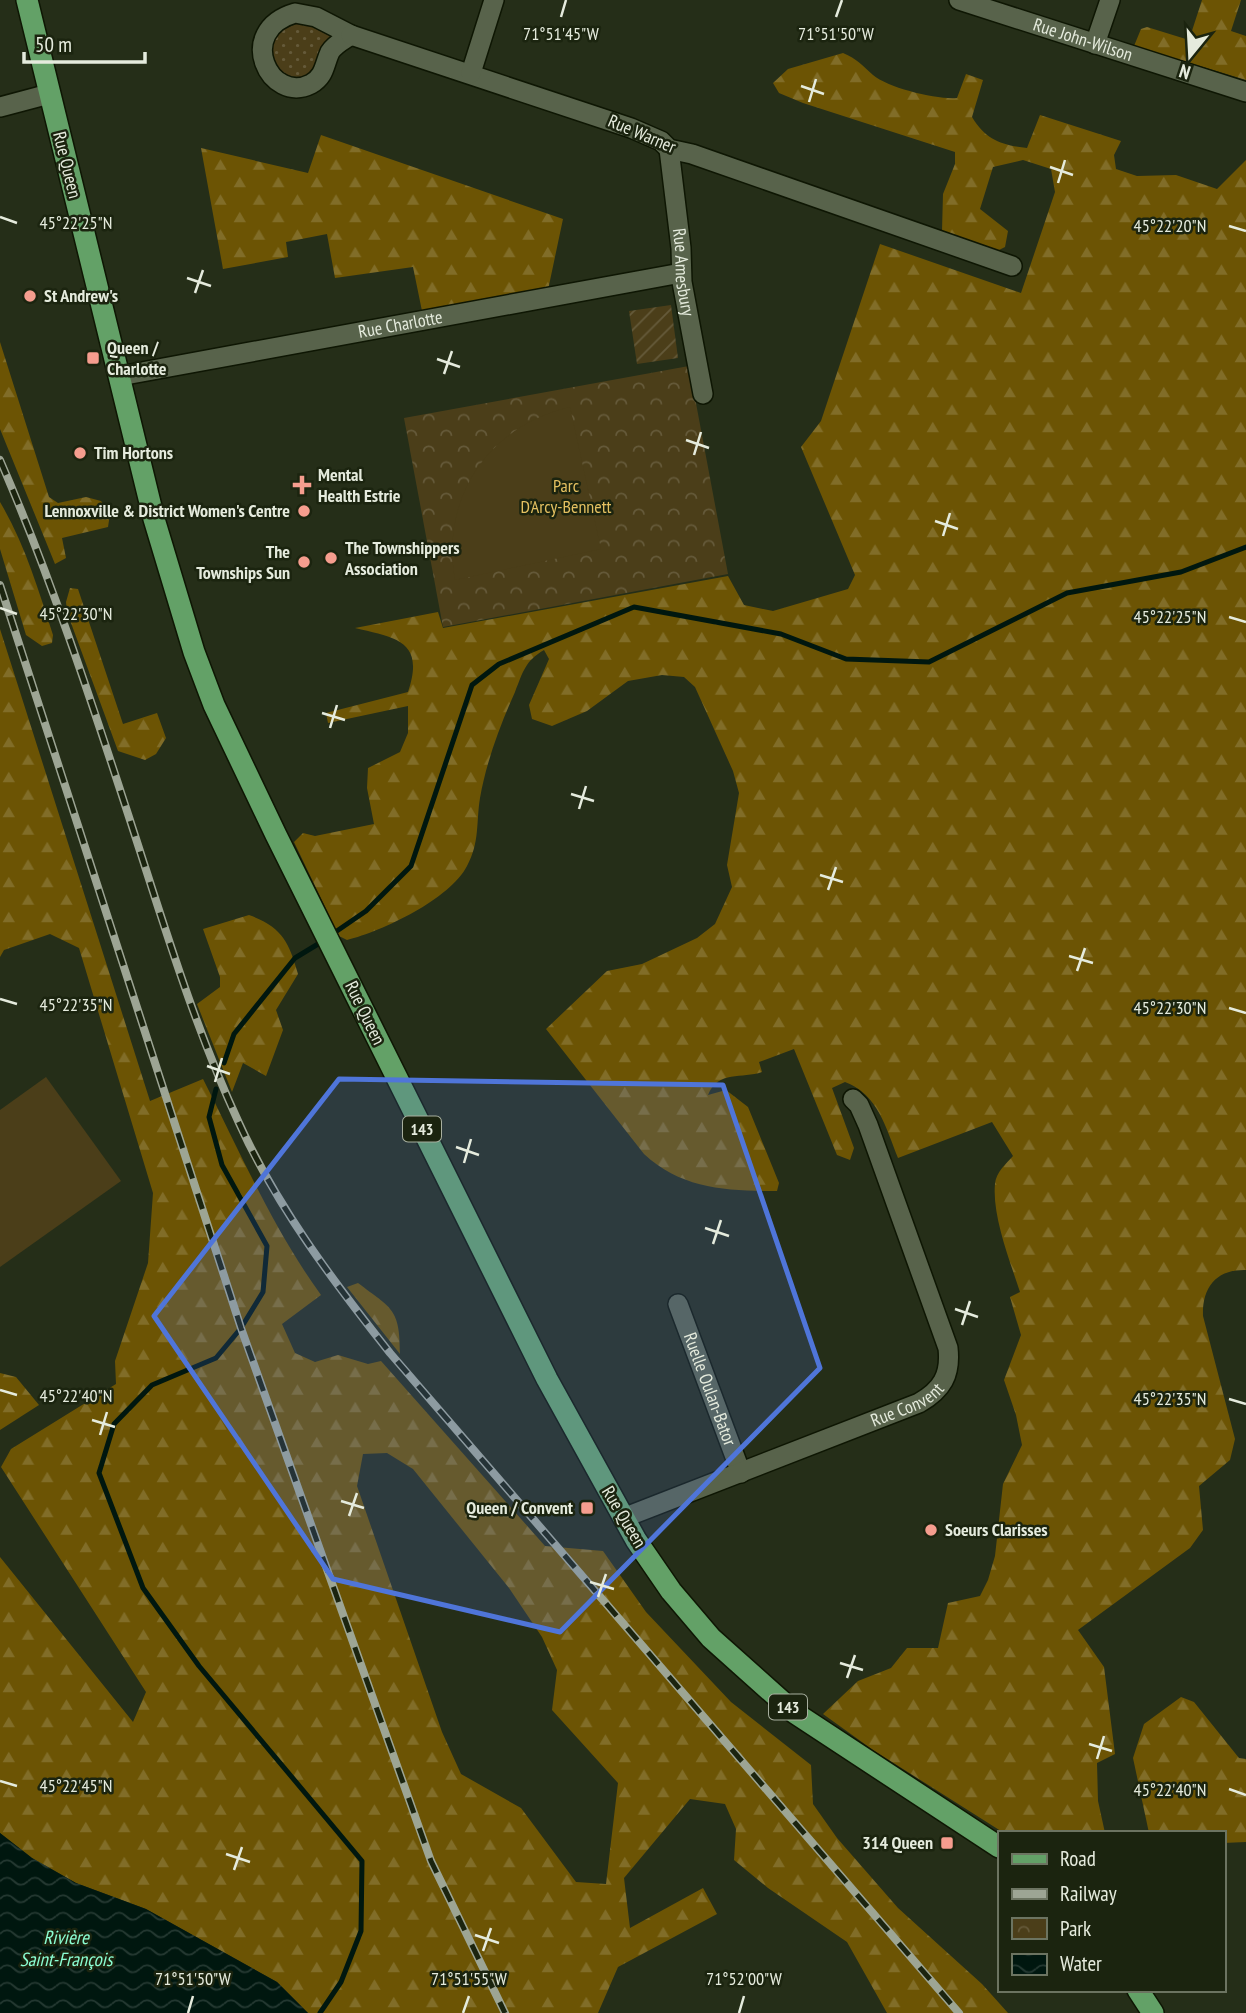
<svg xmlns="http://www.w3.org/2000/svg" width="1246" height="2013" viewBox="0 0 1246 2013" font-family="'PT Sans Narrow',sans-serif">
	<defs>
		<pattern id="grass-dots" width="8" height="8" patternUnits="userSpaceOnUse" patternTransform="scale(1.75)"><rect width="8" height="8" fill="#4b3e19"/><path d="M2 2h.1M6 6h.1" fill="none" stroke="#655a3a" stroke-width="1.8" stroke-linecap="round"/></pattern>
		<pattern id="forest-firs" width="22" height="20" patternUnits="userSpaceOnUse" patternTransform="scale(1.75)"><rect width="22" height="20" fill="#6c5404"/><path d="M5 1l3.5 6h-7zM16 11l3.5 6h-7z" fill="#816d28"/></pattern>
		<pattern id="park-crowns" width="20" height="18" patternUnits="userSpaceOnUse" patternTransform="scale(1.75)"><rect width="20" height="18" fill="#4b3e19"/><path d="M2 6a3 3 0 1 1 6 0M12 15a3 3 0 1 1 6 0" fill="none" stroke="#655a3a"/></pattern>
		<pattern id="garden-furrows" width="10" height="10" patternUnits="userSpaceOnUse" patternTransform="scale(1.75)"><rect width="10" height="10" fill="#4b3e19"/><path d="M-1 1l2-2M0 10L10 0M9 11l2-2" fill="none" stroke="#655a3a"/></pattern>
		<pattern id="water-waves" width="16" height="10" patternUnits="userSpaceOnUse" patternTransform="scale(1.75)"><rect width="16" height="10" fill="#00170f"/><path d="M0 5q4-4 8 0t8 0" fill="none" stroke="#253932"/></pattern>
	</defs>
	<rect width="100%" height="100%" fill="#252e18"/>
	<path fill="url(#grass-dots)" d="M302 22 332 37 310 76C285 80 275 71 271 46L281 30Z"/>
	<g fill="url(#forest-firs)" fill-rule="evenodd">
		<polygon points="1202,0 1241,0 1231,31 1246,36 1246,80 1134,46 1141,29 1147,27 1189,40"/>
		<path d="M843 53C857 59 862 65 873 75 888 88 938 100 957 98L966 74 983 80 972 117C986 140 1001 145 1027 148L1040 115 1121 141 1114 155 1116 169 1137 176 1176 175 1217 189 1246 160V1270C1216 1269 1202 1288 1203 1316L1235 1439 1230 1460 1199 1486 1203 1530 1190 1548 1078 1630 1104 1667 1115 1754 1097 1763 1098 1801 1105 1833H1004L873 1750 823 1714 858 1681 891 1668 907 1648H938L948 1603 980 1596 988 1580 995 1556 1003 1484 1022 1445 1016 1415 1004 1380 1021 1335 1010 1297 1020 1292C1010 1261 992 1216 995 1184 996 1172 1006 1164 1013 1156L992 1122 898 1158C886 1128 878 1094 845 1082L832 1088 854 1148 850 1160 837 1155 794 1049 759 1062 762 1072C742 1079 718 1070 708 1095L726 1090 748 1107 779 1183 777 1191C726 1191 682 1189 644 1154L546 1029 607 971 642 964 697 938 715 924 732 887 727 865 739 793 733 771 695 687 684 677 662 675 628 681 587 711 552 726 532 719 529 705 549 659 544 650C525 661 523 672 515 692 500 725 486 763 480 798 476 822 480 842 467 866 450 899 383 931 347 940L339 936 294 842 303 833 315 836 374 824 367 788 368 768 400 752 408 733V706L328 723 326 713 408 692C425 641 397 638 355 628L438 612 443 628 728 576 744 605 773 611 848 589 855 575 801 447 821 421 880 244 1021 293 1055 192 1051 169 1023 160 993 167 980 209 1008 231 1005 247 997 251 942 231 943 194 955 164V152L803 103 779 93 773 83 788 69Z"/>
		<polygon points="321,135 563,219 548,290 422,311 413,267 335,278 327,234 286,242 288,257 223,269 201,148 308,173"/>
		<polygon points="0,342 49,497 58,503 86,497 101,501 110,514 108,527 62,538 66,558 55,564 0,429"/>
		<path d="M0 502C25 544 38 589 53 635L52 643 42 646 26 635 0 549Z"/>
		<polygon points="70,588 78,589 123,724 157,713 166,738 156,754 145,760 118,751 67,612 66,602"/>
		<path d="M0 629 150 1101 203 1079C240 1152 273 1229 321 1295L282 1324 295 1353 315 1362 338 1355 368 1364 381 1361 545 1546 603 1551 646 1612 731 1702 811 1765 813 1804 837 1838 898 1908 982 1984 1008 2013H887L847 1942 768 1888 734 1860 736 1829 725 1804 690 1799 624 1878 630 1928 703 1888 717 1914 618 1967 598 2013H308L277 1982 146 1909 76 1883 32 1858 0 1833V1557L133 1722 146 1692 1 1467 11 1449 116 1384 115 1361 148 1263 153 1193 79 948 50 934 4 950 0 957ZM387 1453 413 1469 509 1588 542 1637 557 1670 552 1710 618 1783 606 1884 576 1882 521 1808 461 1774 442 1732 357 1486 363 1454Z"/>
		<path d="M249 915C282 927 289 942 298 974L276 1010 283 1030 266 1076 243 1063 232 1092 197 1004 220 987V977L203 929Z"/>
		<path d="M358 1283C392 1309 400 1308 400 1354L347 1287Z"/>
		<polygon points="0,1373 16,1377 39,1405 0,1430"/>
		<polygon points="1181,1697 1194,1702 1239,1758 1246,1759 1246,1842 1223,1843 1223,1833 1149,1833 1133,1758 1144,1724"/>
	</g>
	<polygon fill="url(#park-crowns)" points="689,366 728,574 443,627 404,418"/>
	<polygon fill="url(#garden-furrows)" points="671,305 678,358 637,364 629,311"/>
	<g fill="#4b3e19">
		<path d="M570 407 601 549 455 580C440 497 489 426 570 407Z"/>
		<polygon points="46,1077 121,1181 0,1267 0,1110"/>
	</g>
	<polygon fill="url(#water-waves)" points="0,1833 32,1858 76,1883 146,1909 277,1982 308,2013 0,2013"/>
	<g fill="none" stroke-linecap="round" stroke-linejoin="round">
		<g stroke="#00170f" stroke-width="5">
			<polyline points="331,935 366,911 411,866 472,685 499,664 634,607 781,634 846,659 929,662 1067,593 1181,572 1246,547"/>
			<polyline points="224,1063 234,1034 295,958 323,941"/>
			<polyline points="216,1089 209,1117 222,1165 267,1246 263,1292 241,1328 216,1358 152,1385 114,1424 99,1473 143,1588 199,1666 362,1861 361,1931 341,1982 320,2013"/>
		</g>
		<defs>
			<g id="minor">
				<path id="s1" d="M959 0 1246 92"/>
				<path d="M295 13 316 17 351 35C344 40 335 44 330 52 324 65 325 76 311 84 270 105 234 31 295 13Z"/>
				<polyline points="351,35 631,128 661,141 669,149 692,154 1012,266"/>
				<polyline points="1095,44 1110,0"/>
				<polyline points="471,73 494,0"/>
				<polyline points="0,107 49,94"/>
				<path id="s2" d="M669 149 681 248 682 282 703 394"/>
				<path id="s3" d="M120 376 681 273"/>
				<path id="s4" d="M678 1304 741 1473"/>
				<path id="s5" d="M623 1518 919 1403C942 1390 951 1375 948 1348L868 1125 859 1105 853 1099"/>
			</g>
			<g id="major">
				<polyline points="27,0 154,519 194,652 214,705 276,835 547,1379 636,1540 671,1591 711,1638 795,1713 999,1847"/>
				<polyline points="1138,1990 1153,2013"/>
			</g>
		</defs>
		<use href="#minor" stroke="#0e1603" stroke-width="22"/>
		<use href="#major" stroke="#0e1603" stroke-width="24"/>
		<use href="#minor" stroke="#58634b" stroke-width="19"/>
		<use href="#major" stroke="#63a167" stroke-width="21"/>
		<defs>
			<g id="rail">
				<path d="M0 460C50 575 89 694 128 814 162 918 193 1024 239 1123 277 1207 333 1281 390 1353L959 2013"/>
				<polyline points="0,585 241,1328 431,1861 505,2013"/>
			</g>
		</defs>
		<use href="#rail" stroke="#9da594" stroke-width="8"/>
		<use href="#rail" stroke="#1b240f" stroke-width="5" stroke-dasharray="16" stroke-linecap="butt"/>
	</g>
	<path fill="#4f75d9" fill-opacity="0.2" stroke="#4f75d9" stroke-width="5" stroke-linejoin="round" d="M339 1079 723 1085 820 1368 560 1632 333 1579 154 1316Z"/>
	<path fill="none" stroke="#e5ebdd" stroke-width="2.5" d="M561 17 566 0M836 17 842 0M801 86 824 94M809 102 816 79M1050 167 1073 175M1058 183 1065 160M0 217 17 223M1229 226 1246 231M187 278 211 286M195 293 203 270M437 359 460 367M444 374 452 351M686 440 709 448M694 455 701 432M935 521 958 529M943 536 950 513M0 608 17 614M1229 617 1246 622M322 713 345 720M330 728 337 705M571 794 594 801M579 809 586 786M820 875 843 882M828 890 836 867M1069 956 1093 963M1077 971 1085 948M0 999 17 1004M1229 1008 1246 1013M207 1066 230 1074M215 1082 222 1058M456 1147 479 1155M464 1163 471 1139M705 1228 729 1236M713 1244 721 1220M955 1309 978 1317M962 1325 970 1301M0 1390 17 1395M1229 1399 1246 1404M92 1420 115 1427M100 1435 107 1412M341 1501 364 1508M349 1516 357 1493M590 1582 614 1589M598 1597 606 1574M840 1663 863 1670M847 1678 855 1655M1089 1744 1112 1751M1097 1759 1104 1736M0 1781 17 1786M1229 1789 1246 1795M226 1854 250 1862M234 1870 242 1847M475 1935 499 1943M483 1951 491 1928M188 2013 193 1996M463 2013 469 1996M739 2013 744 1996"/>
	<g fill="#f59d8e" stroke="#1b240f" stroke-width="2.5">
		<circle cx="30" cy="296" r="7"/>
		<rect x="86" y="351" width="14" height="14" rx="3.5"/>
		<circle cx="80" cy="453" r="7"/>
		<path d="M298.5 474.5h7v7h7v7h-7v7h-7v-7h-7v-7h7z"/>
		<circle cx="304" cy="511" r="7"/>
		<circle cx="331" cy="558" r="7"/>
		<circle cx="304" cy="562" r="7"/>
		<rect x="580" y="1501" width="14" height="14" rx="3.5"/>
		<circle cx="931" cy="1530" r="7"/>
		<rect x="940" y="1836" width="14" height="14" rx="3.5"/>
	</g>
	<g text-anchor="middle" stroke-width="5" stroke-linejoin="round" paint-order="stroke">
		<g fill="#1b240f" stroke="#a8af9f" stroke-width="2">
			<rect x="403" y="1116.5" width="38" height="25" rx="5"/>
			<rect x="769" y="1694.5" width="38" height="25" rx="5"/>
		</g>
		<g font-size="16" font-weight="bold" fill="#e5ebdd">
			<text x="422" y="1135">143</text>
			<text x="788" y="1713">143</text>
		</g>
		<g font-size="18" fill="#e5ebdd" stroke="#1b240f">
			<text dy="6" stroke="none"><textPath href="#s1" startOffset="130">Rue John-Wilson</textPath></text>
			<text transform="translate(642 134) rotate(23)" y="6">Rue Warner</text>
			<text transform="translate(67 165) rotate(76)" y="6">Rue Queen</text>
			<text dy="6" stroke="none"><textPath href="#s2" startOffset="124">Rue Amesbury</textPath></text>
			<text dy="6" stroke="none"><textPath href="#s3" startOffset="285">Rue Charlotte</textPath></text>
			<text transform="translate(365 1013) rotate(64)" y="6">Rue Queen</text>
			<text dy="6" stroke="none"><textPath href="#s4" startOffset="91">Ruelle Oulan-Bator</textPath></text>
			<text dy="6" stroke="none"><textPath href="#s5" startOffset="306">Rue Convent</textPath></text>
			<text transform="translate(624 1517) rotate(59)" y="6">Rue Queen</text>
		</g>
		<g font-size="18" font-weight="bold" fill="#e5ebdd" stroke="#1b240f" text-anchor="start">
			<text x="44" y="302">St Andrew's</text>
			<text x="107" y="354">Queen /<tspan x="107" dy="21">Charlotte</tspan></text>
			<text x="94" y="459">Tim Hortons</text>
			<text x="318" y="481">Mental<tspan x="318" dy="21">Health Estrie</tspan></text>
			<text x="290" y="517" text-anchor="end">Lennoxville &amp; District Women's Centre</text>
			<text x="345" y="554">The Townshippers<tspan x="345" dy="21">Association</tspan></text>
			<text x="290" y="558" text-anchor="end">The<tspan x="290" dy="21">Townships Sun</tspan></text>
			<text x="573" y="1514" text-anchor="end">Queen / Convent</text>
			<text x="945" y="1536">Soeurs Clarisses</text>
			<text x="933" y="1849" text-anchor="end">314 Queen</text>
		</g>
		<g font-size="18" fill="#e5c161" stroke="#1b240f">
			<text x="566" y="492">Parc<tspan x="566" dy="21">D'Arcy-Bennett</tspan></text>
		</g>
		<g font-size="19" font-style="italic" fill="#8bfdd2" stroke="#1b240f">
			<text x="66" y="1944">Rivière<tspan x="66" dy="22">Saint-François</tspan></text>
		</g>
	</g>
	<g font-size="18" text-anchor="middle" fill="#e5ebdd" stroke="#1b240f" stroke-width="5" stroke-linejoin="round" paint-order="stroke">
		<text x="561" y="40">71°51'45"W</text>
		<text x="836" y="40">71°51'50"W</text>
		<text x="76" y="229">45°22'25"N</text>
		<text x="1170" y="232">45°22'20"N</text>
		<text x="76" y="620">45°22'30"N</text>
		<text x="1170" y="623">45°22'25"N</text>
		<text x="76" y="1011">45°22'35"N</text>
		<text x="1170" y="1014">45°22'30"N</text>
		<text x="76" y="1402">45°22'40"N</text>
		<text x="1170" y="1405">45°22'35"N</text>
		<text x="76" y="1792">45°22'45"N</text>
		<text x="1170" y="1796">45°22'40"N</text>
		<text x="193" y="1985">71°51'50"W</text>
		<text x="469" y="1985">71°51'55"W</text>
		<text x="744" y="1985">71°52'00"W</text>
	</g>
	<rect x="998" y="1831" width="228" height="161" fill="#1b240f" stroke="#6c7461" stroke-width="2"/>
	<rect x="1012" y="1854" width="35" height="10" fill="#63a167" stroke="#6c7461" stroke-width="2"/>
	<text x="1060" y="1866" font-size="21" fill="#e5ebdd">Road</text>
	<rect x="1012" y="1889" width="35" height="10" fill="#9da594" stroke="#6c7461" stroke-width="2"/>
	<text x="1060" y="1901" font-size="21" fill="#e5ebdd">Railway</text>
	<rect x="1012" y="1918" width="35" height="21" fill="url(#park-crowns)" stroke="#6c7461" stroke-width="2"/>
	<text x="1060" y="1936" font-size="21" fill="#e5ebdd">Park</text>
	<rect x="1012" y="1954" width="35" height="21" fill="url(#water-waves)" stroke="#6c7461" stroke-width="2"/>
	<text x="1060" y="1971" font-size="21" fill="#e5ebdd">Water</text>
	<g transform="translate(1190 56) rotate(198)" stroke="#1b240f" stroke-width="5" paint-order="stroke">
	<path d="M0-5L12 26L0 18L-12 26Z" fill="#e5ebdd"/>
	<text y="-10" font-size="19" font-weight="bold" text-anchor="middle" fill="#e5ebdd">N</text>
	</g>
	<path d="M24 52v10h121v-10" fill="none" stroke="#e5ebdd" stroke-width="3.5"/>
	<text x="35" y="52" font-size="21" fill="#e5ebdd" stroke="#1b240f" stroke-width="5" paint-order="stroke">50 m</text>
</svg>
